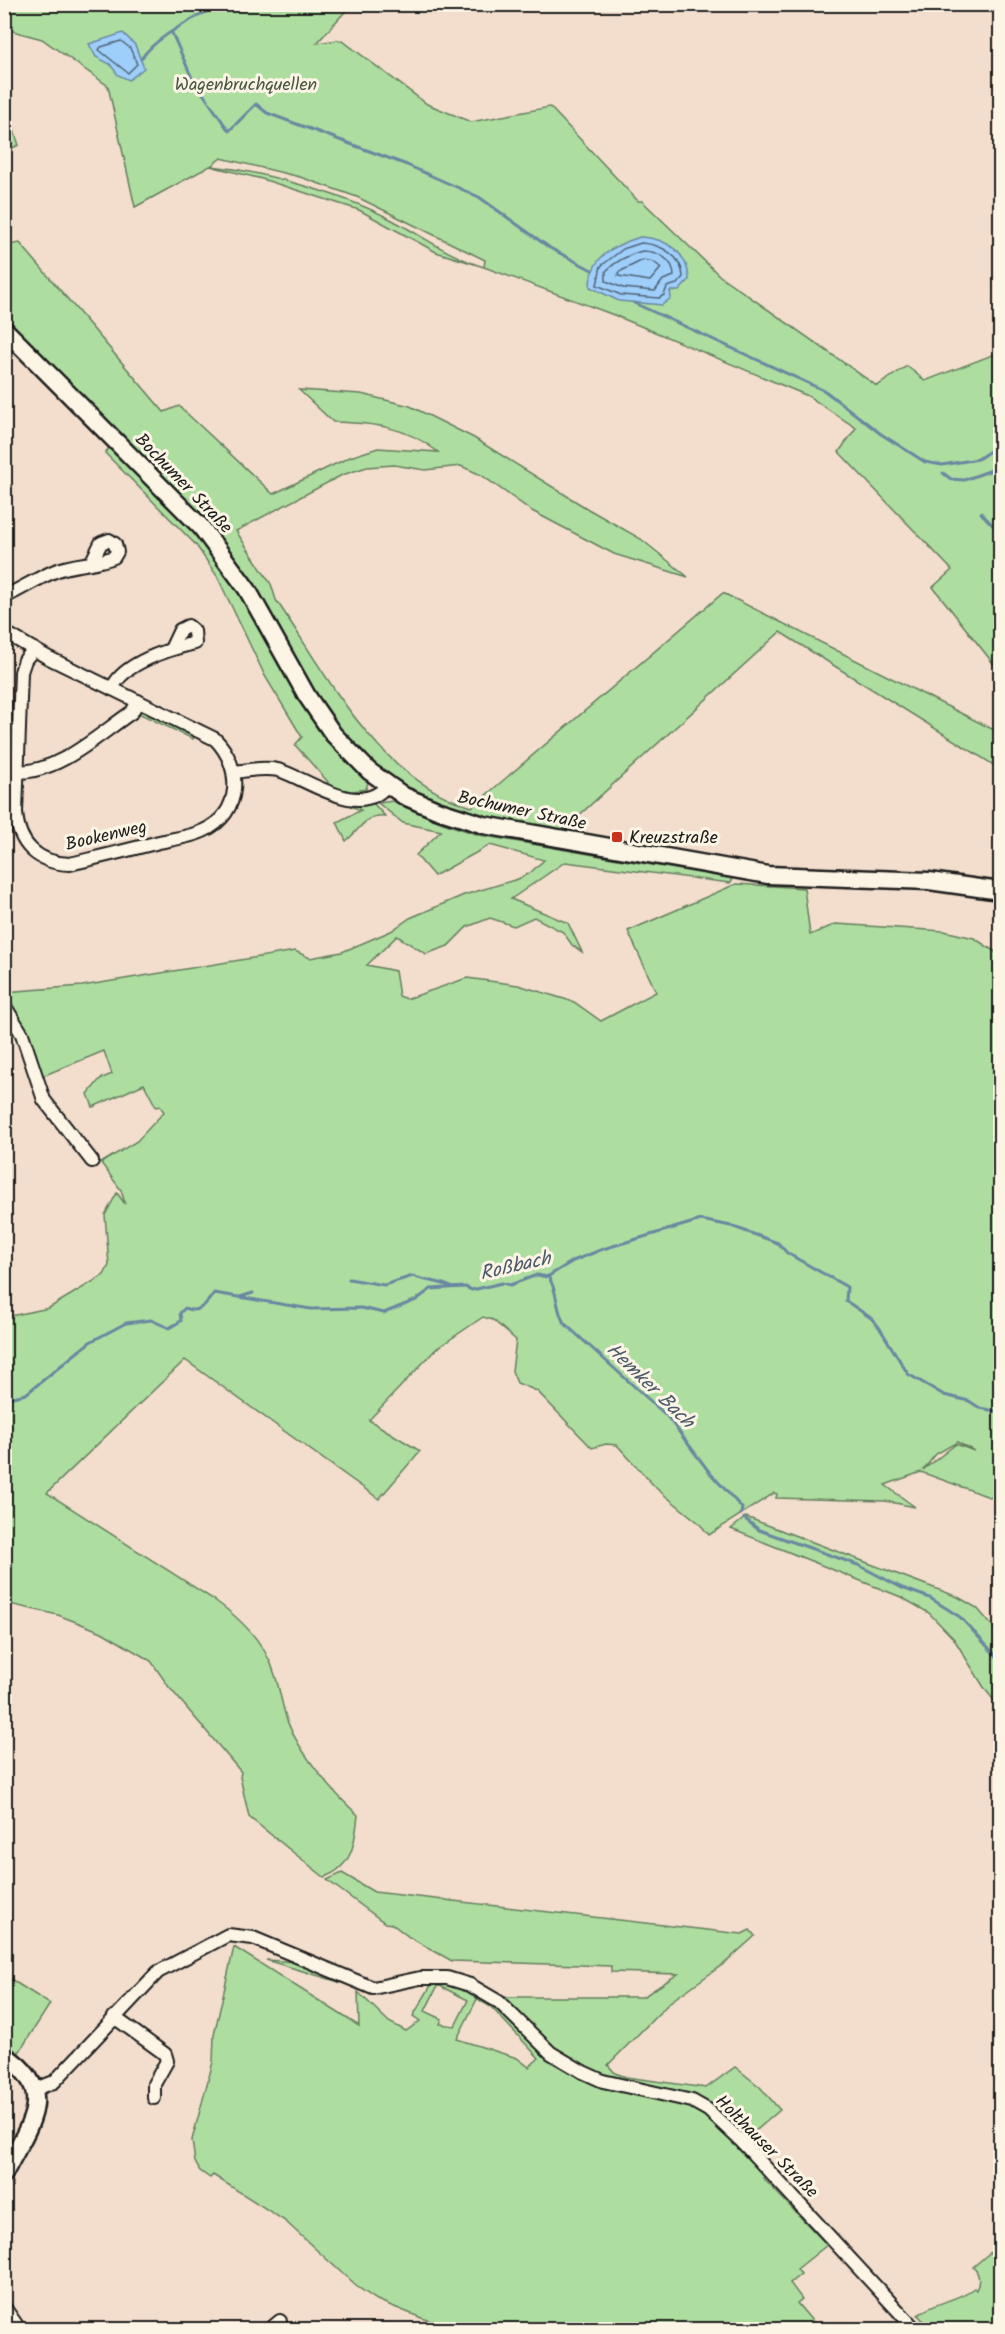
<svg xmlns="http://www.w3.org/2000/svg" width="1005" height="2334" viewBox="0 0 1005 2334" font-family="Kalam,sans-serif">
	<rect width="100%" height="100%" fill="#f3decd"/>
	<filter id="ink" filterUnits="userSpaceOnUse"><feTurbulence type="fractalNoise" baseFrequency=".0167" numOctaves="2"/><feDisplacementMap in="SourceGraphic" scale="12" xChannelSelector="R" yChannelSelector="G"/><feConvolveMatrix kernelMatrix="1 2 1 2 8 2 1 2 1" color-interpolation-filters="sRGB"/></filter>
	<g filter="url(#ink)">
		<g fill="#adde9f" stroke="#647d5e" stroke-width="1.5" fill-rule="evenodd">
			<path d="M4 5H351L317 43 338 40 344 42 427 104 471 122 550 107 638 201H642L720 276 877 386 907 366 925 381 1000 352V672L933 587 952 570 839 452 856 428 808 396 614 315 484 267 436 252 359 210 262 179 210 166 135 207 108 86 42 39 5 29ZM221 158 300 177 357 197 485 260 484 267C451 257 424 237 394 221 349 196 262 171 211 166Z"/>
			<polygon points="5,105 19,145 5,151 4,151"/>
			<path d="M20 243 164 412 179 406 273 494 350 457 378 448 438 452C406 426 372 423 333 422L299 390 361 394 410 406 474 438 588 509 641 539 688 577 614 554 532 511 481 475 461 466 425 470 394 465 367 467 342 475 236 531 271 584 276 600C328 676 378 780 472 807L723 593 1000 733V769L780 632 564 829 557 831 466 813 409 790 388 777 353 747 323 710 253 582 68 382 5 320 4 246Z"/>
			<polygon points="108,449 113,449 215,553 369,779 366,789 347,792 324,787 328,782 295,745 302,737 265,676 217,576 196,545 105,453"/>
			<polygon points="142,708 150,715 194,736 193,739 136,712"/>
			<path d="M393 801 440 822 479 835 733 879 730 883 565 862 511 899 568 923 582 952 572 945 563 932 534 917 514 926 490 918 467 927 448 946 426 954 397 936 367 965 395 971 399 996 407 999 467 978 518 985 574 1002 601 1021 656 992 628 931 736 884 804 888 810 935 836 924 944 931 974 938 1000 955V1501L921 1472 885 1485 915 1507 885 1501 776 1498 777 1494 774 1493 709 1535 699 1523 657 1489 617 1445 606 1444 592 1448 537 1391 517 1383 512 1371 516 1340 493 1320 483 1317 436 1349 369 1420 420 1451 379 1499 185 1360 47 1493 213 1599C240 1618 266 1643 275 1675 280 1690 282 1706 287 1720 298 1751 333 1793 358 1815 355 1842 353 1867 324 1877L249 1817 240 1777 241 1772 169 1687 151 1661 102 1632 58 1615 5 1603V1317L49 1308 104 1275 109 1265 105 1215 117 1193 125 1204 121 1190 101 1163 137 1141 164 1112 160 1106 156 1107 144 1084 93 1107 88 1094 100 1079 112 1074 104 1051 40 1077 33 1053 4 992 82 986 295 951 310 958 342 952 391 931 410 918 464 895 518 879 530 873 544 860 490 845 434 876 416 855 441 831 403 823 378 803ZM957 1442 974 1451 956 1444 923 1470 936 1454Z"/>
			<path d="M373 803 385 816C365 814 361 829 346 841L337 822 361 810 350 806Z"/>
			<polygon points="746,1517 958,1597 977,1608 1000,1635 1000,1708 985,1689 954,1639 929,1613 901,1597 731,1529"/>
			<polygon points="342,1873 374,1892 742,1934 750,1930 755,1936 725,1963 670,2002 608,2065 615,2073 626,2077 706,2088 735,2067 760,2087 780,2110 745,2140 720,2116 602,2077 554,2049 502,1997 643,1997 678,1974 611,1972 611,1966 452,1961 409,1937 392,1924 385,1923 327,1880"/>
			<path d="M234 1947 359 2026 358 1992 389 2022 406 2031 420 2021 413 2016 433 1982 446 1983 475 1993 495 2005 557 2065 588 2079 701 2109 766 2174 763 2178 827 2245 797 2269 801 2274 790 2283 802 2299 797 2303 818 2328 462 2330 424 2319 377 2300 356 2286 285 2221 213 2175 210 2178 200 2171 195 2162 192 2140 213 2062 214 2035ZM438 1985 468 2000 455 2026 440 2024 442 2019 425 2011ZM477 1999 491 2007 539 2058 529 2067 517 2058 457 2039Z"/>
			<polygon points="266,1960 296,1962 349,1985"/>
			<polygon points="4,1975 50,2004 18,2054 5,2045"/>
			<path d="M1000 2244V2329H931L918 2315C934 2302 957 2301 974 2288L976 2290C980 2282 980 2274 973 2267Z"/>
		</g>
		<g fill="#9ecefa" stroke="#6a87a1" stroke-width="1.5">
			<polygon points="123,33 135,45 144,68 129,80 118,75 110,64 96,57 89,44"/>
			<path d="M640 237C666 238 688 252 689 280L679 291H670L671 298 662 305 619 301 590 287C590 257 614 245 640 237Z"/>
		</g>
		<g fill="none" stroke-linecap="round" stroke-linejoin="round">
			<g stroke="#506375" stroke-width="1.5">
				<polygon points="121,41 130,48 137,64 128,73 99,50 101,47"/>
				<path d="M641 243C660 244 682 255 683 277L677 284 667 287 664 295 659 298 621 295 597 285 601 266 623 249Z"/>
				<path d="M642 251C657 251 674 259 674 276L663 280 655 291 623 288 606 281V271C616 261 628 255 642 251Z"/>
				<polygon points="643,260 654,262 661,268 650,281 618,276 619,272"/>
			</g>
			<g stroke="#6a87a1" stroke-width="3">
				<polyline points="172,33 192,78 229,131 256,104 267,113 407,165 479,197 550,248 592,270"/>
				<path d="M141 59C155 37 199 15 223 4"/>
				<polyline points="634,303 825,391 881,434 925,462 942,465 978,459 1000,444"/>
				<polyline points="943,473 951,479 964,480 1000,467"/>
				<polyline points="981,513 1000,533"/>
				<path d="M548 1276C559 1293 555 1307 564 1323L667 1416 710 1473 742 1508 741 1514"/>
				<path d="M349 1279 384 1285 413 1276C425 1282 438 1280 451 1287"/>
				<polyline points="240,1297 253,1293"/>
				<path d="M4 1399 26 1394 90 1342 126 1323 151 1320 169 1328 181 1321 180 1313 185 1308C199 1315 207 1303 214 1293L311 1309 361 1308 384 1313 416 1300 431 1289 465 1287 472 1290 502 1283 510 1285 537 1275 547 1277 573 1261 603 1249 701 1220 731 1226 778 1243 787 1253 847 1287 846 1301 871 1318 879 1327 908 1374 944 1395 969 1401 980 1408 1000 1412"/>
				<polyline points="744,1518 759,1530 858,1565 902,1588 930,1598 960,1617 1000,1660"/>
			</g>
			<defs>
				<g id="street">
					<path d="M4 597C21 589 38 578 55 571 75 563 95 565 114 557L117 552 115 544 109 540 101 543 91 563"/>
					<path d="M4 632 47 657 215 739C242 766 243 813 203 831 190 837 173 839 159 842 129 850 99 857 70 864 37 863 18 844 16 812L21 672 25 660 34 649"/>
					<path d="M112 689C122 663 170 649 195 643L194 631 188 626 180 630 171 649"/>
					<path d="M17 772C60 772 98 735 132 712L138 701"/>
					<path d="M235 772C249 770 264 767 278 770 305 777 360 821 387 785"/>
					<polyline points="4,1005 22,1034 44,1100 92,1161"/>
					<polyline points="114,2017 165,2054 167,2061 154,2084 154,2098"/>
					<polyline points="36,2089 54,2082 158,1972 228,1935 253,1938 373,1988 420,1978 447,1978 470,1985 499,2002 551,2053 583,2072 603,2081 692,2101 708,2110 742,2142 916,2330"/>
					<polyline points="4,2307 20,2330"/>
					<polyline points="269,2330 280,2321"/>
				</g>
				<g id="secondary">
					<polyline points="4,329 201,527 247,589 307,696 333,734 369,771 404,796 437,810 484,825 768,875 929,881 1000,891"/>
					<path d="M4 2055C61 2091 27 2127 4 2174"/>
				</g>
			</defs>
			<use href="#street" stroke="#1c1c1c" stroke-width="16"/>
			<use href="#secondary" stroke="#1c1c1c" stroke-width="21"/>
			<use href="#street" stroke="#fcf5e5" stroke-width="12"/>
			<use href="#secondary" stroke="#fcf5e5" stroke-width="16"/>
		</g>
	</g>
	<rect fill="#c8321e" stroke="#fcf5e5" stroke-width="2" x="611" y="831" width="12" height="12" rx="3"/>
	<g text-anchor="middle" stroke-width="6" stroke-linejoin="round" paint-order="stroke">
		<g font-size="18" fill="#485643" stroke="#fcf5e5">
			<text x="246" y="90">Wagenbruchquellen</text>
		</g>
		<g font-size="18" fill="#1c1c1c" stroke="#fcf5e5">
			<text transform="translate(184 483) rotate(46)" y="6">Bochumer Straße</text>
			<text transform="translate(522 810) rotate(12)" y="6">Bochumer Straße</text>
			<text transform="translate(106 835) rotate(-13)" y="6">Bookenweg</text>
			<text transform="translate(767 2146) rotate(45)" y="6">Holthauser Straße</text>
		</g>
		<g font-size="18" fill="#1c1c1c" stroke="#fcf5e5" text-anchor="start">
			<text x="629" y="843">Kreuzstraße</text>
		</g>
		<g font-size="20" font-style="italic" fill="#4a5a6a" stroke="#fcf5e5">
			<text transform="translate(515 1265) rotate(-13)" y="7">Roßbach</text>
			<text transform="translate(651 1385) rotate(44)" y="7">Hemker Bach</text>
		</g>
	</g>
	<rect width="1005" height="2334" fill="none" stroke="#fcf5e5" stroke-width="24"/>
	<rect x="12" y="12" width="981" height="2310" fill="none" stroke="#1c1c1c" stroke-width="2" filter="url(#ink)"/>
</svg>
